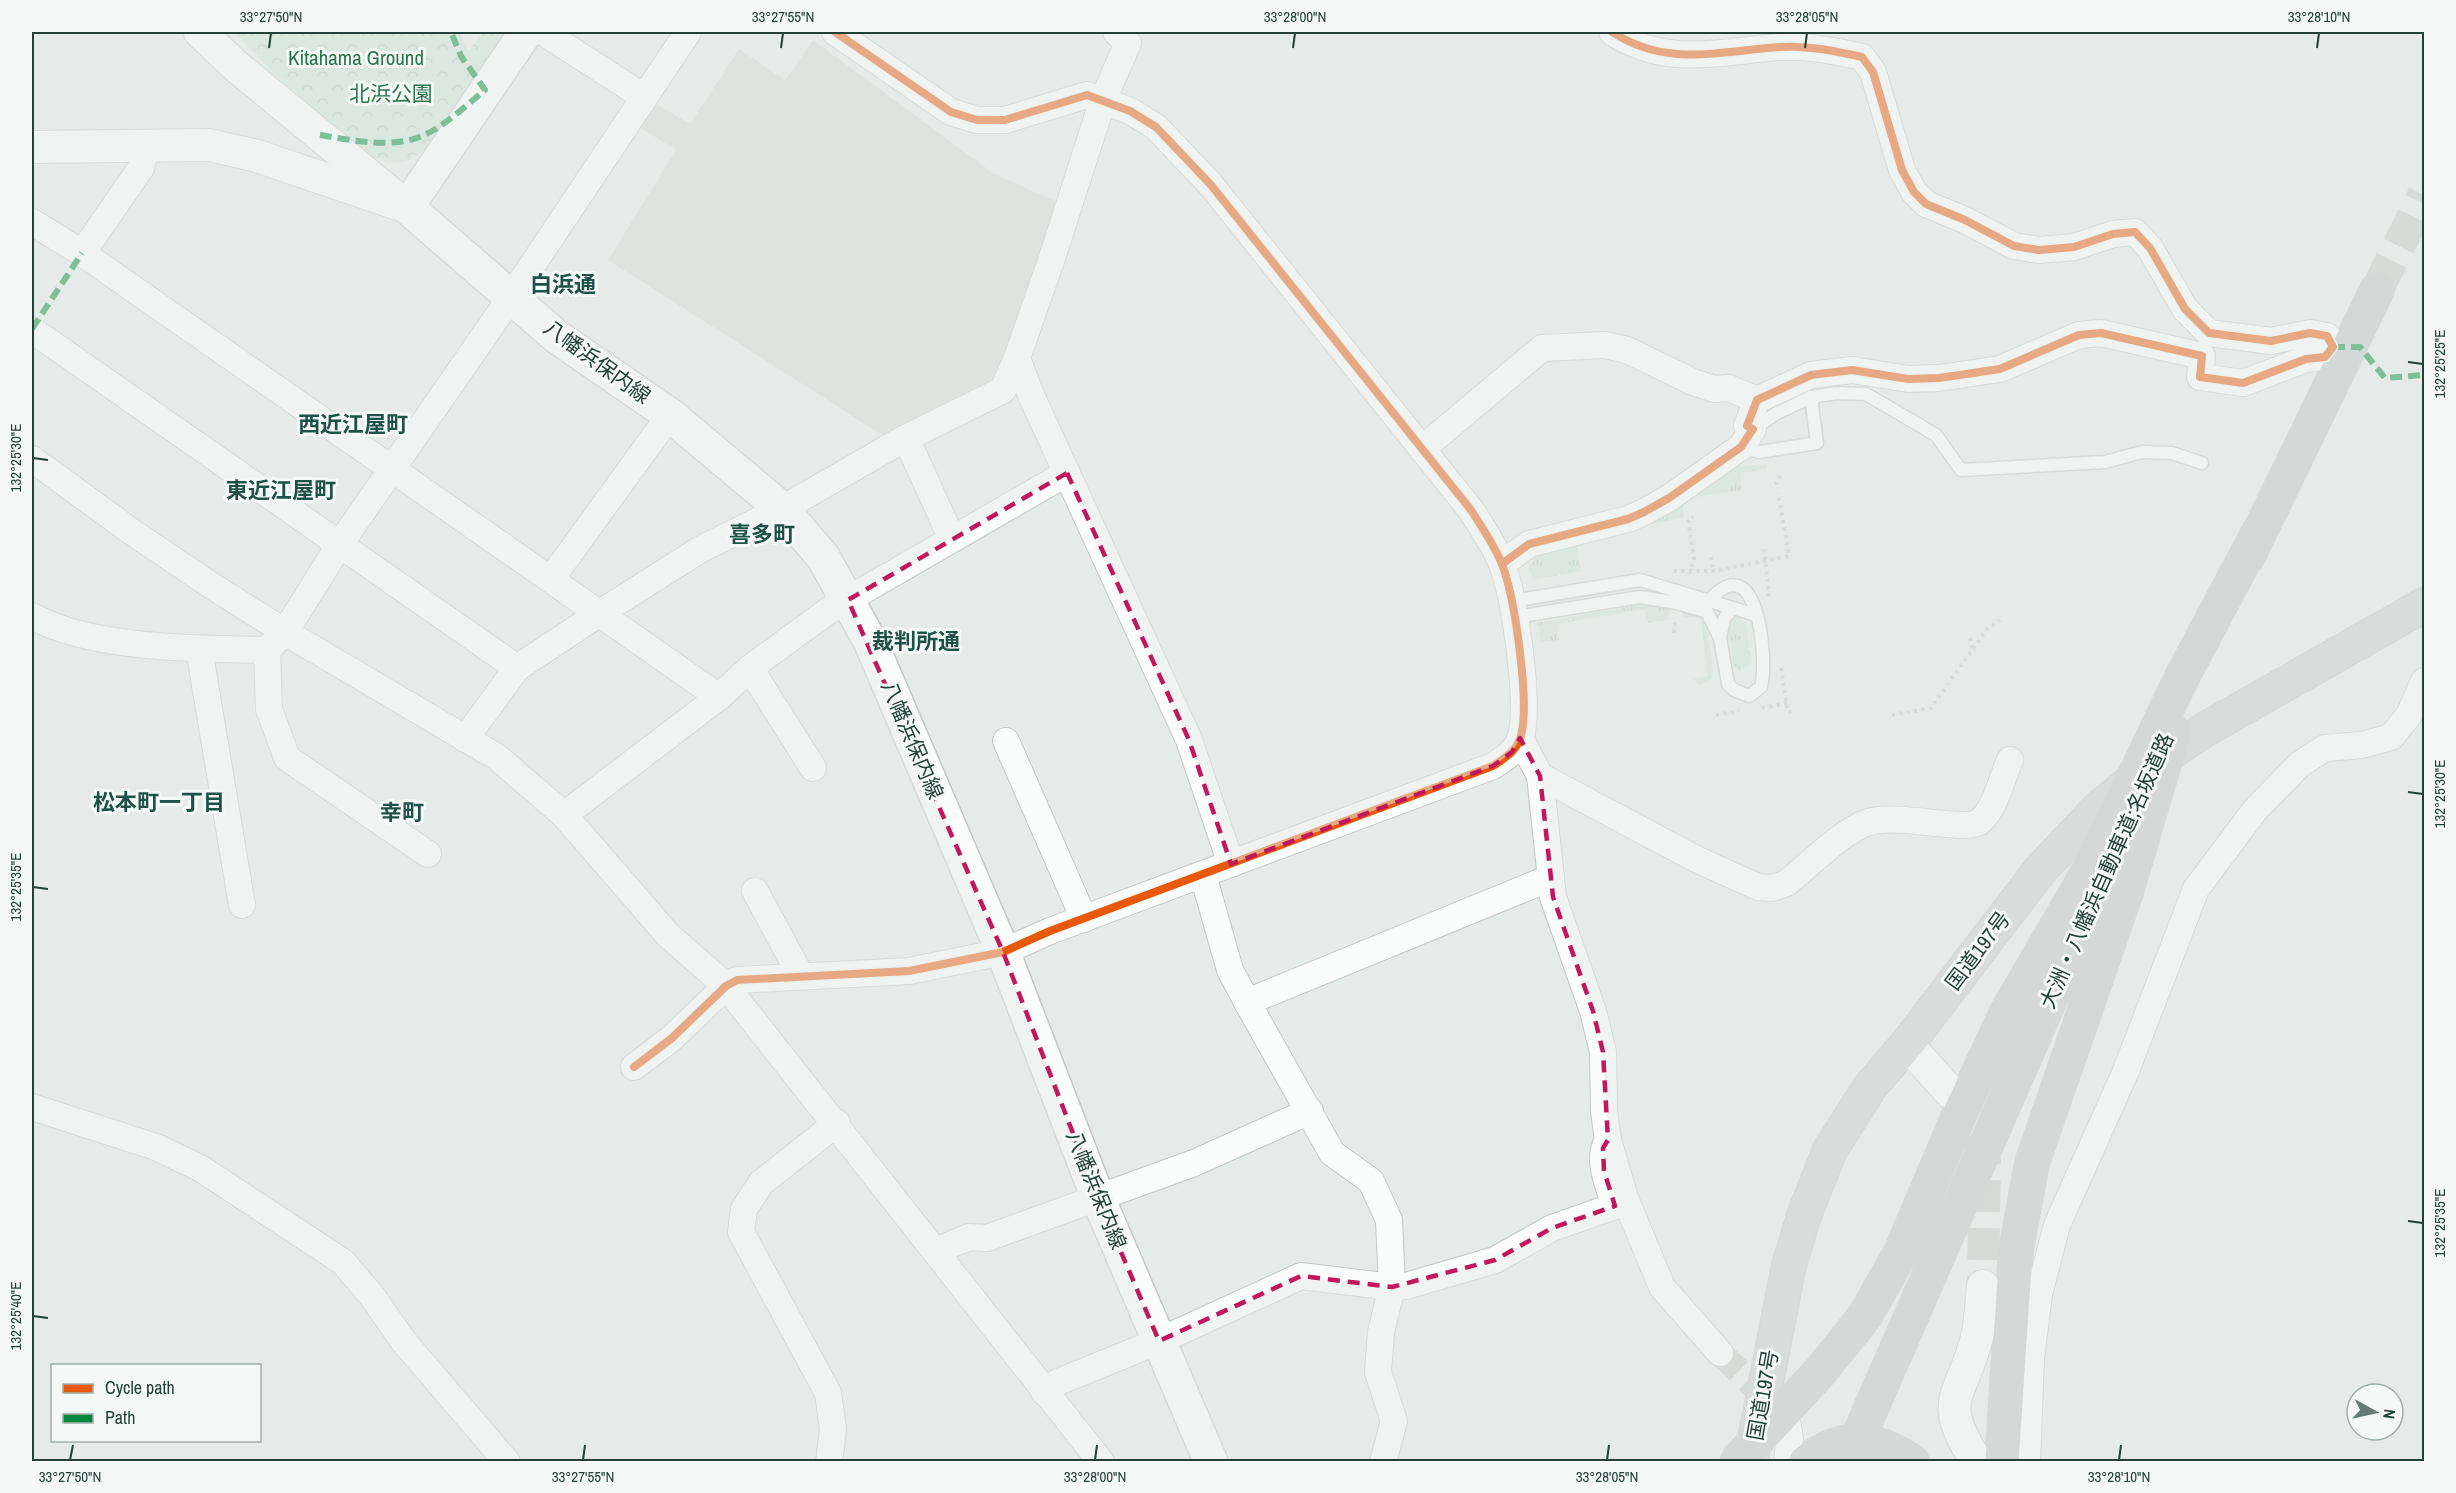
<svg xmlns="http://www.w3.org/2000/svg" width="2456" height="1493" viewBox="0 0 2456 1493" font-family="'Archivo Narrow','Noto Sans JP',sans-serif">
	<defs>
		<pattern id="grass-tufts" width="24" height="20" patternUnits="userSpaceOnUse" patternTransform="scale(1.5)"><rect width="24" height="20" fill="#cee4d6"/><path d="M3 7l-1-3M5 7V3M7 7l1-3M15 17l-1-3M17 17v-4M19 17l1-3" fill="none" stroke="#b1c5b8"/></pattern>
		<pattern id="park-crowns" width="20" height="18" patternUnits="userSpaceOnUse" patternTransform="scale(1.5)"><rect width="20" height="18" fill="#cee4d6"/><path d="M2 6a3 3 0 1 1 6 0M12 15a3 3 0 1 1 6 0" fill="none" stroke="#b1c5b8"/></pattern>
	</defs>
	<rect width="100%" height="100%" fill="#e5ebe8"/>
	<polygon fill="#d3dcd8" points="813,40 993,173 1059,203 996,384 890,440 608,260 676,150 636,125 652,101 690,124 739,49 785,80"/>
	<g fill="url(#grass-tufts)">
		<polygon points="1766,465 1767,469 1740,473 1742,490 1682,499 1684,518 1600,535 1705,486 1736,466"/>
		<polygon points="1576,541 1581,571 1533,580 1529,567 1541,549"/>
		<polygon points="1651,603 1671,608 1668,620 1648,623 1644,609 1557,624 1559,640 1541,642 1537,623"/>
		<polygon points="1682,609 1703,616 1706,622 1713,672 1711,679 1700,685 1693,679 1708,676 1701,619 1697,617 1683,618"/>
		<polygon points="1737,617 1746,623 1751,663 1740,671 1733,665 1727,626 1732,618"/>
	</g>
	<polygon fill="url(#park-crowns)" points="234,32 460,32 468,52 482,32 509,32 432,144 410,160 394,163 374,158 295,94"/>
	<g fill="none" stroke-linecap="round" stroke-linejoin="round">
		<polyline stroke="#bec9c5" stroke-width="26" stroke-dasharray="26 13" stroke-linecap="butt" points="1720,1353 1774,1405"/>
		<polyline stroke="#bec9c5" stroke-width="32" stroke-dasharray="32 16" stroke-linecap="butt" points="1951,1093 1974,1127 1985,1159 1983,1286"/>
		<polyline stroke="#bec9c5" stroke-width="33" stroke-dasharray="33 16" stroke-linecap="butt" points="2377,290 2424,195"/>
		<defs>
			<g id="service">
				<polyline points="1753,429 1777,413 1811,397 1836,393 1866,394 1936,435 1961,470 2105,462 2142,452 2172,453 2202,463"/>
				<polyline points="1741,447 1759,452 1817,443 1811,397"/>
				<polyline points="1512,601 1640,580 1756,615"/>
				<path d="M1515 617 1640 597 1677 603 1707 612 1720 638 1728 684 1734 690 1749 696 1761 687C1768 658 1758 544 1709 601"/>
				<polyline points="1720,638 1724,619 1732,608"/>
			</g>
			<g id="minor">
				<polyline points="543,32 644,97"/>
				<polyline points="32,222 82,253 719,697"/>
				<polyline points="82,253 141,168 146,146"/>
				<polyline points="32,330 517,668"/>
				<polyline points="1017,358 1031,395 1189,740 1231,864"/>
				<polyline points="906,438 952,539"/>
				<polyline points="1422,449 1542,348 1605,345 1627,350 1693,382 1714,389 1729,388 1757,400"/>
				<polyline points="32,459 132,532 212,586 285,632 497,757 564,815 668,935 726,986 1101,1462"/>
				<path d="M1502 564 1529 544 1628 519 1644 512 1669 498 1741 447 1753 429 1747 426 1757 400 1811 375 1852 370 1908 379 1939 378 2000 369 2079 335 2101 333 2202 356 2200 377 2243 383 2306 359 2325 357 2333 347 2327 336 2310 333 2271 341 2209 333 2185 309 2150 248 2135 232 2113 234 2074 247 2039 250 2014 246 1965 220 1926 204 1914 192 1902 170 1873 72 1862 57C1837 51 1807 45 1781 47 1720 51 1667 68 1612 32"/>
				<polyline points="551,579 670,415"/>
				<path d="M32 616C90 649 199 649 267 650L285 632 340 544 511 297 688 32"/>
				<polyline points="199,649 242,905"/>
				<polyline points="267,650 269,709 287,758 428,854"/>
				<polyline points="750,668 813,768"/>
				<polyline points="1520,738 1540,776 1553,897 1593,1011 1603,1052 1604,1111 1608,1140 1625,1198 1662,1287 1720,1353"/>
				<polyline points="465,739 517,668 600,613 701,549 782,509 902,440 1003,390 1017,358 1051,261 1103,100 1128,43 1116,32"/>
				<polyline points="1006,741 1084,919"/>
				<path d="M1540 776 1696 859 1758 887 1772 888 1787 883C1809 865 1843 830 1869 822 1897 813 1963 832 1979 822 1995 811 2002 777 2010 760"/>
				<polyline points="564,815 719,697 750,668 828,611 1067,473"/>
				<polyline points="1203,875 1230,970 1247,1002 1332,1153 1371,1181 1389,1220 1392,1287 1381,1332 1378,1372 1394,1421 1383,1462"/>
				<polyline points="755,891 801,976"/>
				<polyline points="1247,1002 1550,878"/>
				<path d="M634 1067 672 1038 726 986 737 980 909 971 1003 952 1050 931 1493 766C1505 758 1517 751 1521 736 1530 702 1515 601 1503 567 1496 547 1482 528 1471 510L1211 185 1156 127 1130 111 1087 95 1005 120H977L951 112 835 32"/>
				<polyline points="32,1107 156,1147 200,1168 343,1262 372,1296 404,1342 507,1462"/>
				<polyline points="936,1251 969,1237 987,1238 1194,1163 1310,1111"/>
				<path d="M1044 1392 1058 1382 1159 1341 1301 1276 1392 1287 1406 1286 1495 1260 1552 1228 1615 1206C1609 1186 1596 1160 1608 1140"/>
				<polyline points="829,1462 833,1429 828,1393 741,1232 744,1209 761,1183 837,1123"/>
				<polyline points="1787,1462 1790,1439 1788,1426"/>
				<polyline points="2027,1462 2031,1358 2039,1294 2057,1225 2125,1073 2196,889 2255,810 2300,764 2325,748 2362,745 2391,737 2409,715 2424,681"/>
			</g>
			<g id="tertiary">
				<polyline points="200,32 237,67 395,197"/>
				<polyline points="32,147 209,145 257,156 407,207"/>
				<polyline points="1907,1044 1951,1093"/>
				<path d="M1977 1462C1935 1398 1962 1398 1977 1337 1981 1321 1981 1303 1983 1286"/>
			</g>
			<polyline id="secondary" points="526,32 407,207 557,337 670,415 782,509 823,557 870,641 1003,952 1098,1198 1211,1462"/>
			<polyline id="trunk" points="1752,1454 1789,1265 1805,1213 1830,1150 1870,1087 1907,1044 2041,869 2099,808 2150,766 2206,729 2424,605"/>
			<g id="motorway">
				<polyline points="2248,556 2377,290"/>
				<polyline points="1819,1373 1865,1316 1901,1252 1960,1113 2007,1012 2093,864"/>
				<polyline points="1872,1406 2096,894"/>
				<path d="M1806 1462C1843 1433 1875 1436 1912 1462"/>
				<polyline points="2002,1462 2016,1250 2032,1163 2126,892"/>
			</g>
		</defs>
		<use href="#service" stroke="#c2c8c5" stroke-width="15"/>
		<use href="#minor" stroke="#c2c8c5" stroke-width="28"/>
		<use href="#tertiary" stroke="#c2c8c5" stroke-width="34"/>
		<use href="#secondary" stroke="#c1c8c6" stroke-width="36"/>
		<use href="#trunk" stroke="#bdc6c4" stroke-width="36"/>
		<use href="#motorway" stroke="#bdc6c4" stroke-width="36"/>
		<g stroke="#c1cbc8" stroke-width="4" stroke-dasharray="3 4.5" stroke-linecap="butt">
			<polyline points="1776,485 1782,472"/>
			<polyline points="1764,549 1769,596"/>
			<polyline points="1711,557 1714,571"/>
			<polyline points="1674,571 1714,571 1789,556 1778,493"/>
			<polyline points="1689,574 1694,559 1688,519 1693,517"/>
			<polyline points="1674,633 1675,618"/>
			<polyline points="1970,638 1972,649"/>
			<polyline points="1781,668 1788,712 1796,711"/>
			<polyline points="1762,708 1787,703"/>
			<polyline points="1716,715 1739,711"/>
			<polyline points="1892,715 1931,708 1987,629 2000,620"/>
		</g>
		<use href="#service" stroke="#fbfcfc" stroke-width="12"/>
		<use href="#minor" stroke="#fbfcfc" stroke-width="26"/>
		<use href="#tertiary" stroke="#fbfcfc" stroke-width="32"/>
		<use href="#secondary" stroke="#fbfcfc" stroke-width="33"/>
		<use href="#trunk" stroke="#c4ccca" stroke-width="33"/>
		<use href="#motorway" stroke="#bac3c1" stroke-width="33"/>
		<defs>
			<g id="motorway-bridge">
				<polyline points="2093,864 2182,677 2260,530"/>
				<polyline points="2126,892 2174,730"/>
				<polyline points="1850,1458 1872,1406"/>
				<polyline points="1736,1462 1819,1373"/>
			</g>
		</defs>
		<use href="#motorway-bridge" stroke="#bdc6c4" stroke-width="36" stroke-linecap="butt"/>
		<use href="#motorway-bridge" stroke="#bac3c1" stroke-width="33"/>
		<g stroke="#00873e" stroke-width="6" stroke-dasharray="12 6" stroke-linecap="butt">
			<path d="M320 135C350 140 387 148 417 138 442 129 464 107 485 90L461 56 451 32"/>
			<polyline points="32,329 82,253"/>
			<polyline points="2333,347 2360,347 2385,378 2424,375"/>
		</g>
		<defs>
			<g id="cycleway">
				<path d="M1502 564 1529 544 1628 519 1644 512 1669 498 1741 447 1753 429 1747 426 1757 400 1811 375 1852 370 1908 379 1939 378 2000 369 2079 335 2101 333 2202 356 2200 377 2243 383 2306 359 2325 357 2333 347 2327 336 2310 333 2271 341 2209 333 2185 309 2150 248 2135 232 2113 234 2074 247 2039 250 2014 246 1965 220 1926 204 1914 192 1902 170 1873 72 1862 57C1837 51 1807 45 1781 47 1720 51 1667 68 1612 32"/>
				<path d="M634 1067 672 1038 726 986 737 980 909 971 1003 952 1050 931 1493 766C1505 758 1517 751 1521 736 1530 702 1515 601 1503 567 1496 547 1482 528 1471 510L1211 185 1156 127 1130 111 1087 95 1005 120H977L951 112 835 32"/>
			</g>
		</defs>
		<use href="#cycleway" stroke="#f4f9f7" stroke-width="11"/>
		<use href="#cycleway" stroke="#e8590c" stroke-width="8"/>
	</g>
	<path d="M0 0H2456V1493H0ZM1067 473 1189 740 1231 864 1493 766 1512 752 1520 738 1540 776 1553 897 1593 1011 1603 1052 1608 1140 1603 1148 1604 1171 1615 1206 1552 1228 1495 1260 1392 1287 1301 1276 1159 1341 1098 1198 1003 952 848 600Z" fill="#e5ebe8" fill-opacity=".55" fill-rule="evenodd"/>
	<path fill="none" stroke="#c2185b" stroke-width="4.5" stroke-dasharray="12 8" stroke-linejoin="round" d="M1067 473 1189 740 1231 864 1493 766 1512 752 1520 738 1540 776 1553 897 1593 1011 1603 1052 1608 1140 1603 1148 1604 1171 1615 1206 1552 1228 1495 1260 1392 1287 1301 1276 1159 1341 1098 1198 1003 952 848 600Z"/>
	<path fill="none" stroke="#223f38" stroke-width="2" d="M269 48 271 33M781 48 783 33M1293 48 1295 33M1805 48 1807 33M2317 48 2319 33M2408 362 2423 364M33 458 48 460M2408 792 2423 794M33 887 48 889M2408 1221 2423 1223M33 1316 48 1318M70 1460 73 1445M583 1460 585 1445M1095 1460 1097 1445M1607 1460 1609 1445M2119 1460 2121 1445"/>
	<g text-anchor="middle" stroke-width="6" stroke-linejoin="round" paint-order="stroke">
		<g font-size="21" fill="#2c764c" stroke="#f4f9f7">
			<text x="356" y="65">Kitahama Ground</text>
			<text x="391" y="101">北浜公園</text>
		</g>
		<g font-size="21" fill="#223f38" stroke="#f4f9f7">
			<text transform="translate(597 362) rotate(36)" y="7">八幡浜保内線</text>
			<text transform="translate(912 740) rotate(67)" y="7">八幡浜保内線</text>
			<text transform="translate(2107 871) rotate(-66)" y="7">大洲・八幡浜自動車道;名坂道路</text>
			<text transform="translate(1978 951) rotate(-53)" y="7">国道197号</text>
			<text transform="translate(1096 1190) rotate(68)" y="7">八幡浜保内線</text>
			<text transform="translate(1763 1395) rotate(-80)" y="7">国道197号</text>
		</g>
		<g font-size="22" font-weight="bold" fill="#1e5147" stroke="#f4f9f7">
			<text x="563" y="292">白浜通</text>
			<text x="353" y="432">西近江屋町</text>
			<text x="281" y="498">東近江屋町</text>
			<text x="762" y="542">喜多町</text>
			<text x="916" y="649">裁判所通</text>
			<text x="159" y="810">松本町一丁目</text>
			<text x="402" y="820">幸町</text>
		</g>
	</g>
	<rect width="2456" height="1493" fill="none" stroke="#f4f9f7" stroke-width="66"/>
	<rect x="51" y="1364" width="210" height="78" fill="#f4f9f7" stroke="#a0afab" stroke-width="1.5"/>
	<rect x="63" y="1384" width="30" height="9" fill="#e8590c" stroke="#a0afab" stroke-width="1.5"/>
	<text x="105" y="1394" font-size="18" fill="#223f38">Cycle path</text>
	<rect x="63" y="1414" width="30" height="9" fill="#00873e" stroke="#a0afab" stroke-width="1.5"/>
	<text x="105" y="1424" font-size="18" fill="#223f38">Path</text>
	<g transform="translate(2375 1412) rotate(98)"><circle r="28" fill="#f4f9f7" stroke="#a0afab" stroke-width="1.5"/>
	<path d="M0-4.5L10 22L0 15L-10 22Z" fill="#667b76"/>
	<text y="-9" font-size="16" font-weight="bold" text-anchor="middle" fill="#223f38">N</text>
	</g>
	<rect x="33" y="33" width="2390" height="1427" fill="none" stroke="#223f38" stroke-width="2"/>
	<g font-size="15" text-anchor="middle" fill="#223f38">
		<text x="271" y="22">33°27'50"N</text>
		<text x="783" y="22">33°27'55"N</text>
		<text x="1295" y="22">33°28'00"N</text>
		<text x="1807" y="22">33°28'05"N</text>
		<text x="2319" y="22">33°28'10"N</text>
		<text transform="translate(2440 364) rotate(-90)" y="5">132°25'25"E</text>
		<text transform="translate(16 458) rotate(-90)" y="5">132°25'30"E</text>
		<text transform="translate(2440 794) rotate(-90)" y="5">132°25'30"E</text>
		<text transform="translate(16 887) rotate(-90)" y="5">132°25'35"E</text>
		<text transform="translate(2440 1223) rotate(-90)" y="5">132°25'35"E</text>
		<text transform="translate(16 1316) rotate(-90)" y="5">132°25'40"E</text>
		<text x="70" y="1482">33°27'50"N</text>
		<text x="583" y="1482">33°27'55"N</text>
		<text x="1095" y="1482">33°28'00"N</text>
		<text x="1607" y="1482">33°28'05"N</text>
		<text x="2119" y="1482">33°28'10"N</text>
	</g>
</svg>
